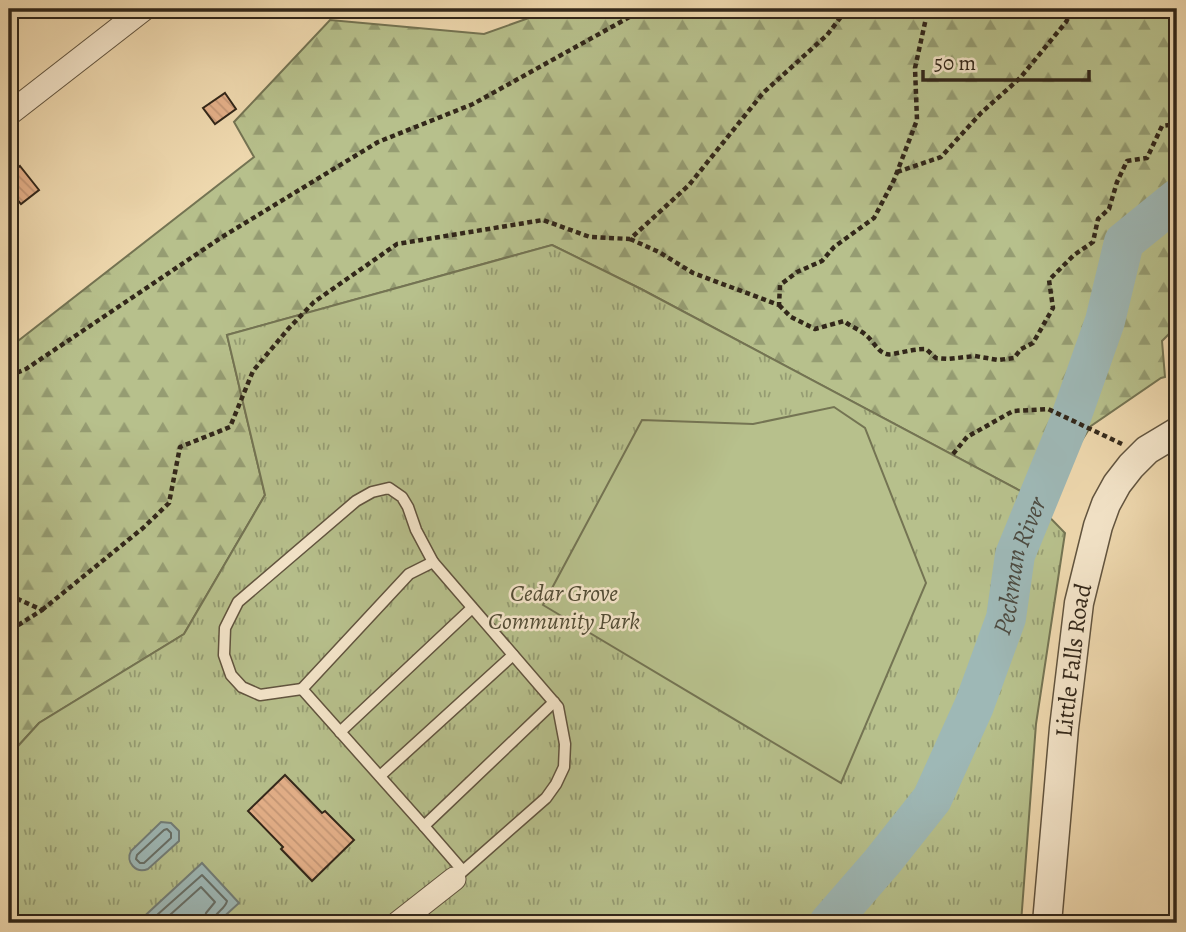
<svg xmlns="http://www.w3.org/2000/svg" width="1186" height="932" viewBox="0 0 1186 932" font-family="Alegreya,serif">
	<defs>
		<pattern id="forest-firs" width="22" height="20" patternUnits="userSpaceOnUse" patternTransform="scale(1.75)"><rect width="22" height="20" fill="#b7c08c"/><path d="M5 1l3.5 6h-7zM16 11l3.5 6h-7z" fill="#959c72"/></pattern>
		<pattern id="park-tufts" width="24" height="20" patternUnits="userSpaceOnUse" patternTransform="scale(1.75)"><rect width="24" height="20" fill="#b7c08c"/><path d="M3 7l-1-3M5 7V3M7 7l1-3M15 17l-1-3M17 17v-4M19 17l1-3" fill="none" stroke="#959c72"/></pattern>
		<pattern id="building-back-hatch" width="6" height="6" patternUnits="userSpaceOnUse" patternTransform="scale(1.75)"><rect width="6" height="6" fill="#e4b089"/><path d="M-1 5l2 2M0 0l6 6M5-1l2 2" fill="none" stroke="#c49776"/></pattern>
	</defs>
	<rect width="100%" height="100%" fill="#efd9af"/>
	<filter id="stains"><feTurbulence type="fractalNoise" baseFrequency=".00286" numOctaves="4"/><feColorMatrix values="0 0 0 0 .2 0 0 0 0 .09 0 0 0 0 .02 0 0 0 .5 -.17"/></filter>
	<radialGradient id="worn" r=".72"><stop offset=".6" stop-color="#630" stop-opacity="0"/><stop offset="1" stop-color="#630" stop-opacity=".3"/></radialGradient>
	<polygon fill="url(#forest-firs)" stroke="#747453" stroke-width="2" points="554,9 1177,9 1177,326 1162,341 1165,377 1161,378 1091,426 1055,483 1047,513 1028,495 641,289 552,245 227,335 265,495 184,634 39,723 9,756 9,348 254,157 234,122 330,20 484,34"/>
	<polygon fill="url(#park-tufts)" stroke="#747453" stroke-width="2" points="552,245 641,289 1028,495 1065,533 1036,724 1021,923 9,923 9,756 39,723 184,634 265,495 227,335"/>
	<polygon fill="#b7c08c" stroke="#747453" stroke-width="2" points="834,407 865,428 926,583 841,783 543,605 642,420 753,424"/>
	<g fill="#9eb8b6" stroke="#737e78" stroke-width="2">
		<path d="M161 822 171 823 179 831V841L148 869C136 874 125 862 131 851Z"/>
		<polygon points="202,863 239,903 217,923 137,923"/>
	</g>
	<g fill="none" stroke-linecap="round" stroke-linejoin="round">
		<g stroke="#687068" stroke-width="2">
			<polygon points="164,830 167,829 171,833 171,838 144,863 140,863 136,859 137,855"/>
			<path d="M148 923 202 875 227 901C225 910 213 913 213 923"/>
			<polyline points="161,923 201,887 215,902 206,913 204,923"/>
		</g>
		<path stroke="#9eb8b6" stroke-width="40" id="s1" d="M829 923 882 862 932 799 974 706 1006 618 1015 555 1069 423 1105 321 1124 242 1177 199"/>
	</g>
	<g fill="url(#building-back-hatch)" stroke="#32271a" stroke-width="2">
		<polygon points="225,93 236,109 215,124 203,108"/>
		<polygon points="20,166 39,190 21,204 9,189 9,175"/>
		<polygon points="285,775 322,813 325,811 354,840 312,881 281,849 283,847 248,811"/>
	</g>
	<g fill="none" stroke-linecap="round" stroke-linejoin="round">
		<defs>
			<g id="service">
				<polyline points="302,689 260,695 242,687 231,675 224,655 225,628 238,602 356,501 372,492 389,488 402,497 408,507 416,530 433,562"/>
				<polyline points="340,732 472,608"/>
				<polyline points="380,776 513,655"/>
				<polyline points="424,826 554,702"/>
				<polyline points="454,879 546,798 556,784 564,767 565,744 558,707 433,562 409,574 302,689 424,826 463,871"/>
			</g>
			<g id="minor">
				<polyline points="9,114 144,9"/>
				<polyline points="398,923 454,879"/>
			</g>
			<g id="tertiary">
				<path id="s2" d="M1047 923 1064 728 1079 603 1098 526 1106 504 1117 484 1131 466 1147 450 1177 432"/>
			</g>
		</defs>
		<use href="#service" stroke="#61543f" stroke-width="13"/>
		<use href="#minor" stroke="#61543f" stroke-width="25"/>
		<use href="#tertiary" stroke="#61543f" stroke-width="31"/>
		<g stroke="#32271a" stroke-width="4.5" stroke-dasharray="5 3.5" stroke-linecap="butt">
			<polyline points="897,172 941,157 981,113 1020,78 1066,22 1073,9"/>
			<polyline points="630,239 659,252 693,273 779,305 780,285 797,272 822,261 834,247 874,218 894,180 917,120 915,68 928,9"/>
			<path d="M779 305 791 317 815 329 844 321C851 327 861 330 867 336 875 343 880 357 893 354 904 352 914 349 926 349L936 358 948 359 975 356 998 360 1014 358 1021 349 1033 343 1053 308 1049 280 1074 255 1093 242 1098 219 1109 209 1117 182 1127 161 1147 158 1162 126 1177 124"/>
			<polyline points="9,376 26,369 222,237 378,142 473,104 644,9"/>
			<polyline points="953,454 967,437 1013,411 1048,409 1122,444"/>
			<polyline points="9,595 42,610 9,631"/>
			<polyline points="42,610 143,528 169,503 180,447 230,427 253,371 289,328 314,302 397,244 543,220 590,237 630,239 689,185 763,93 827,35 847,9"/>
		</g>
		<use href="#service" stroke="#f5e6cb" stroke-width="10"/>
		<use href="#minor" stroke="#f5e6cb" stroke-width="23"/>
		<use href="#tertiary" stroke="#f5e6cb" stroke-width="28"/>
	</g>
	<g text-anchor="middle" stroke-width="5" stroke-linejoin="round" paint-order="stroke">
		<g font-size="24" font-style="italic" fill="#534d36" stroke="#f5e6cb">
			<text x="564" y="601">Cedar Grove<tspan x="564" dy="28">Community Park</tspan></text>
		</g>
		<g font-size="24" fill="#32271a" stroke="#f5e6cb">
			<text dy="8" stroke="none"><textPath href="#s2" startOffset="264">Little Falls Road</textPath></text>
		</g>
		<g font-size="26" font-style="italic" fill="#4d4b41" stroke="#f5e6cb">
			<text dy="9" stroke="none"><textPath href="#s1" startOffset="411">Peckman River</textPath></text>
		</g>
	</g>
	<rect width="1186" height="932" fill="none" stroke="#efd9af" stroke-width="35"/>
	<rect x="10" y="10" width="1165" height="911" fill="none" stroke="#32271a" stroke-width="3.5"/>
	<rect x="18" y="18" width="1151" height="897" fill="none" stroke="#32271a" stroke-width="2"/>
	<path d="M923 70v10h166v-10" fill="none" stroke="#32271a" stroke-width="3.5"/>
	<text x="934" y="70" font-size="21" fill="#32271a" stroke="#f5e6cb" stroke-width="5" paint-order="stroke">50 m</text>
	<rect width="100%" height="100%" filter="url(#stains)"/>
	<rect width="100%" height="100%" fill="url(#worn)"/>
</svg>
